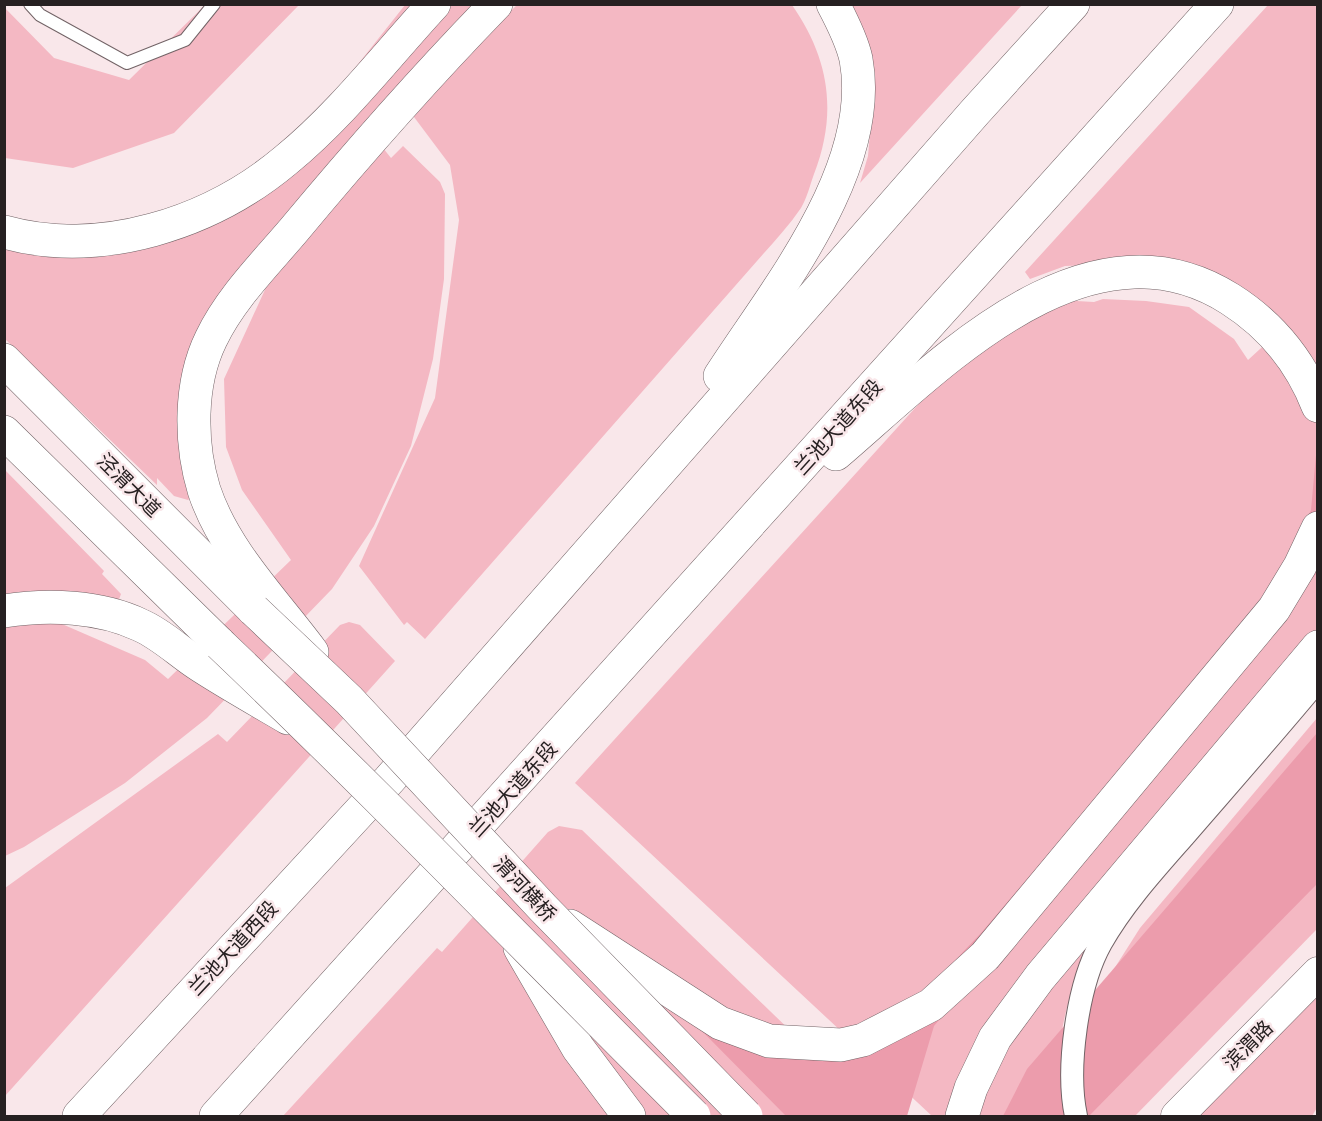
<svg xmlns="http://www.w3.org/2000/svg" width="1322" height="1121" viewBox="0 0 1322 1121" font-family="'Fira Sans Condensed','Noto Sans SC',sans-serif">
	<rect width="100%" height="100%" fill="#f9e7ea"/>
	<g fill="#f4b8c3">
		<polygon points="205,5 299,5 174,133 73,168 5,158 4,7 54,58 129,80"/>
		<polygon points="405,5 484,5 226,288 194,495 188,500 174,496 157,478 157,485 5,339 4,232 176,232 328,102"/>
		<path d="M517 5H792C829 58 838 112 814 174 810 185 807 198 801 208 788 227 772 244 757 261L425 639 407 622 404 625 359 566 435 398 459 220 450 165 408 109Z"/>
		<polygon points="828,5 1022,5 860,183 868,156 870,133 828,178 849,113 847,42"/>
		<path d="M1268 5H1317V661L1093 942C1063 999 1053 1053 1060 1116H932L575 783 965 353 1059 300 1094 302 1103 299 1146 301 1189 307 1234 339 1248 360 1284 327 1257 303 1216 275 1162 262 1065 266 1030 279 1025 272Z"/>
		<polygon points="403,146 440,182 445,194 444,279 433,359 411,446 374,526 332,589 207,718 125,783 24,847 5,856 5,625 55,621 145,660 168,679 291,560 242,490 226,447 224,379 269,281 383,148 391,158"/>
		<polygon points="5,470 104,571 102,574 121,594 118,602 5,600"/>
		<polygon points="349,622 360,625 395,661 5,1096 5,888 218,734 227,742 340,625"/>
		<polygon points="1317,718 1317,929 1135,1116 1087,1116 1107,980 1140,928"/>
		<polygon points="559,826 582,830 879,1116 283,1116 437,948 442,952 548,832"/>
		<polygon points="1317,971 1318,1106 1312,1116 1176,1116"/>
	</g>
	<g fill="#ec9cac">
		<polygon points="1317,444 1317,573 934,1026 907,1116 786,1116 699,1028 846,1041 906,1012 981,933 1270,593 1311,510"/>
		<polygon points="1317,733 1317,884 1089,1116 1003,1116 1027,1069"/>
	</g>
	<g fill="none" stroke-linecap="round" stroke-linejoin="round">
		<defs>
			<polyline id="lane" points="30,4 40,15 127,63 185,40 214,4"/>
			<path id="street" d="M1076 1116C1066 1069 1077 986 1101 943 1123 904 1155 869 1184 836 1229 784 1274 733 1318 680"/>
			<polyline id="secondary" points="1177,1116 1318,973"/>
			<g id="primary">
				<path d="M4 232C101 259 211 223 286 160 341 115 386 56 434 4"/>
				<polyline points="4,360 254,610"/>
				<path d="M720 376C776 289 876 169 856 59 852 41 842 21 833 4"/>
				<polyline points="4,432 220,644"/>
				<path d="M836 454C937 368 1086 208 1230 299 1271 325 1300 360 1318 406"/>
				<path d="M4 611C48 604 100 606 140 625 163 635 180 653 201 666 229 684 259 701 288 718"/>
				<path d="M312 652C275 602 224 551 204 490 190 444 189 384 211 339 230 299 264 265 293 231 358 153 425 77 496 4"/>
				<polyline points="570,926 720,1023 769,1041 841,1045 863,1040 931,1005 985,956 1274,609 1300,566 1318,528"/>
				<polyline points="520,948 578,1048 629,1116"/>
				<polyline points="79,1116 389,780 975,112 1073,4"/>
				<polyline points="216,1116 1217,4"/>
				<polyline points="962,1116 971,1088 995,1038 1040,977 1318,647"/>
			</g>
		</defs>
		<use href="#lane" stroke="#726366" stroke-width="14"/>
		<use href="#street" stroke="#726366" stroke-width="24"/>
		<use href="#secondary" stroke="#726366" stroke-width="33"/>
		<use href="#primary" stroke="#726366" stroke-width="34"/>
		<use href="#lane" stroke="#fff" stroke-width="12"/>
		<use href="#street" stroke="#fff" stroke-width="22"/>
		<use href="#secondary" stroke="#fff" stroke-width="32"/>
		<use href="#primary" stroke="#fff" stroke-width="33"/>
		<defs>
			<g id="primary-bridge">
				<polyline points="254,610 349,700 543,908 746,1116"/>
				<path d="M220 644C382 798 536 959 694 1116"/>
			</g>
		</defs>
		<use href="#primary-bridge" stroke="#726366" stroke-width="34" stroke-linecap="butt"/>
		<use href="#primary-bridge" stroke="#fff" stroke-width="33"/>
	</g>
	<g text-anchor="middle" stroke-width="5" stroke-linejoin="round" paint-order="stroke">
		<g font-size="20" fill="#262021" stroke="#f9e7ea">
			<text transform="translate(838 427) rotate(-48)" y="7">兰池大道东段</text>
			<text transform="translate(129 485) rotate(45)" y="7">泾渭大道</text>
			<text transform="translate(513 789) rotate(-48)" y="7">兰池大道东段</text>
			<text transform="translate(525 889) rotate(47)" y="7">渭河横桥</text>
			<text transform="translate(233 948) rotate(-47)" y="7">兰池大道西段</text>
			<text transform="translate(1248 1045) rotate(-45)" y="7">滨渭路</text>
		</g>
	</g>
	<rect width="1322" height="1121" fill="none" stroke="#262021" stroke-width="12"/>
</svg>
